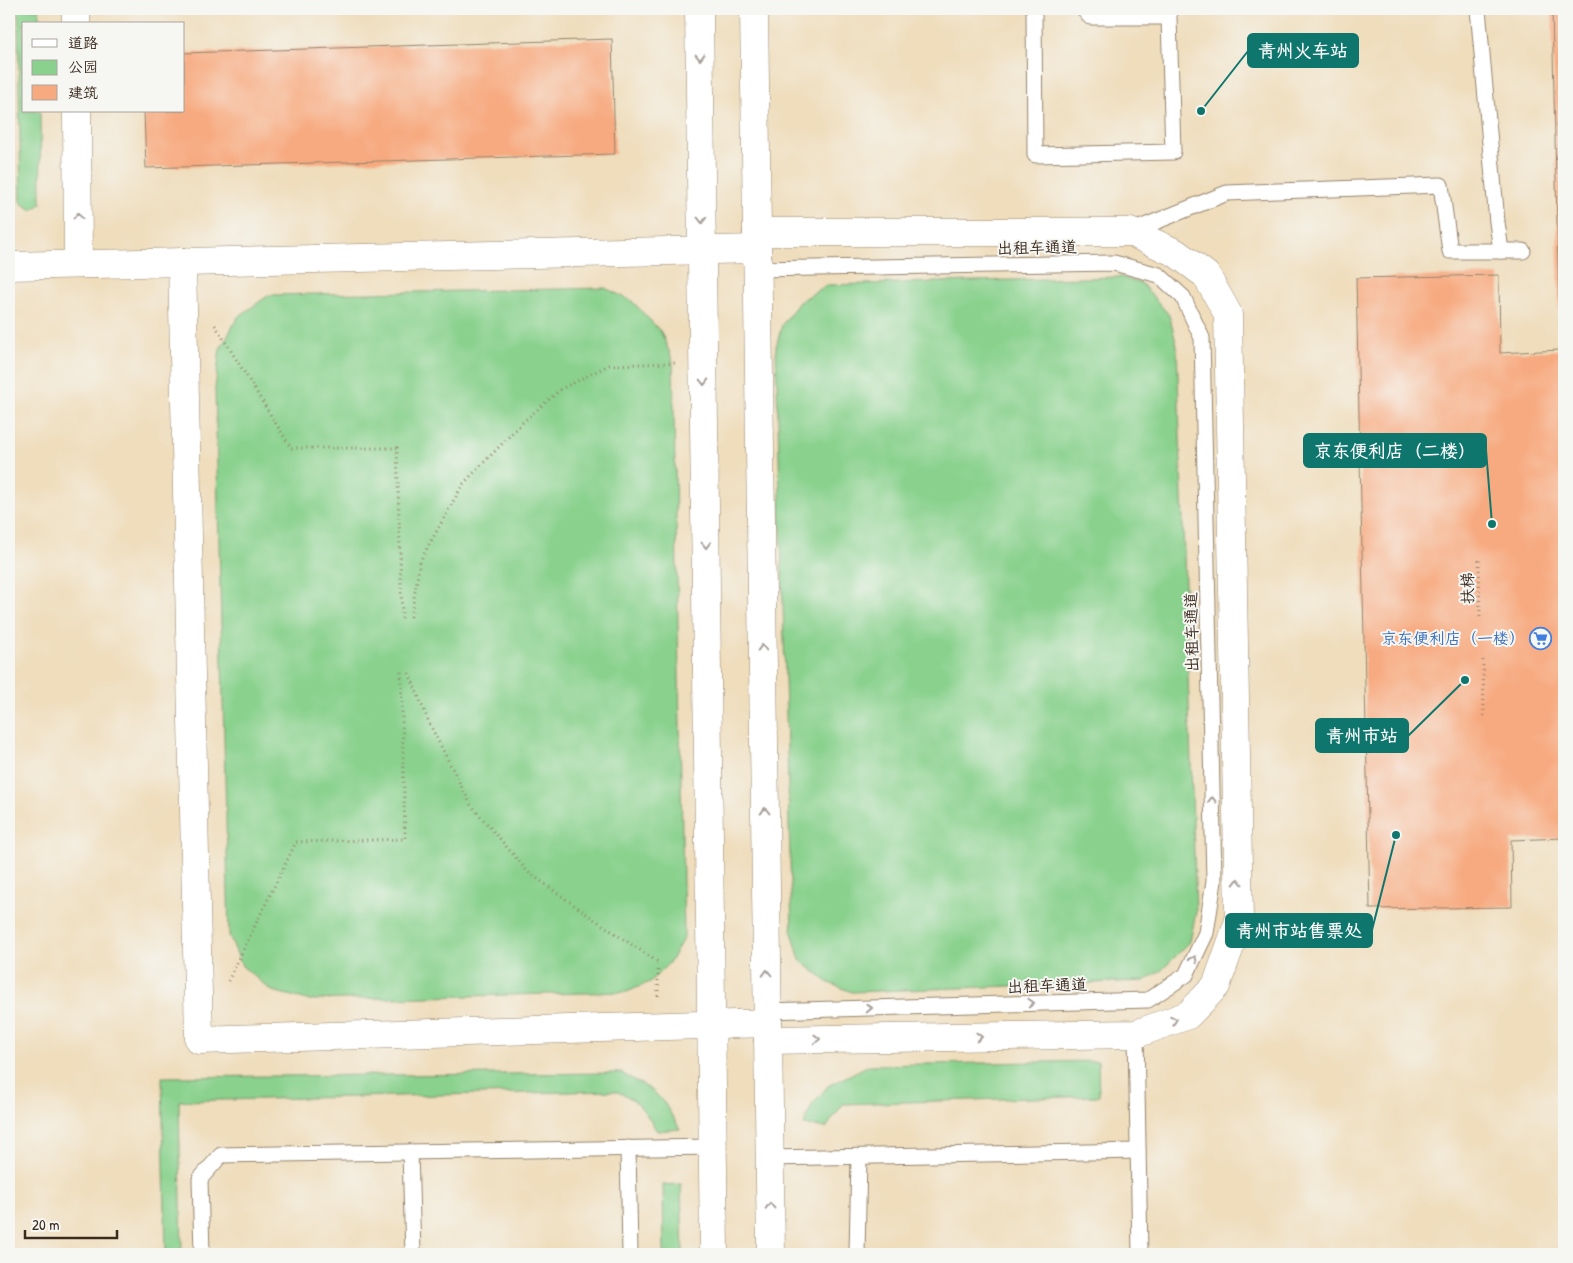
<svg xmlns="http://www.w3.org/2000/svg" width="1573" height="1263" viewBox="0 0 1573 1263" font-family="'Patrick Hand','LXGW WenKai TC',sans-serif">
	<rect width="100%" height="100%" fill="#f6f6f2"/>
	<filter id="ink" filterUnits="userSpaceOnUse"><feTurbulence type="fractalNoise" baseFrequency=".02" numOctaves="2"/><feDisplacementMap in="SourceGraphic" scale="10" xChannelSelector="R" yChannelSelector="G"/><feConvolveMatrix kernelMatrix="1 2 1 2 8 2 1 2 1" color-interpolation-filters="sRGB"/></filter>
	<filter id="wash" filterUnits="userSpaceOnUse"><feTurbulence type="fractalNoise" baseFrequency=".0096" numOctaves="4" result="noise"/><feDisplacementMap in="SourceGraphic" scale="20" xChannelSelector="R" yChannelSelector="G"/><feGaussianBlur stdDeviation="1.12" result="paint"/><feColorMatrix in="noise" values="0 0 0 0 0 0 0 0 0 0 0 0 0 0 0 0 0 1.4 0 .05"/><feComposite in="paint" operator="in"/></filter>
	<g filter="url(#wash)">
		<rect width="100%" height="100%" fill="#efddbc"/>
		<g fill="#89d18d" stroke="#627e56">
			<polygon points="18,9 39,9 39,24 24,24 24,111 40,111 41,204 32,210 21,203"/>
			<polygon points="1121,277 1142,284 1169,315 1177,346 1196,912 1190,942 1162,970 1144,981 852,992 829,983 800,960 792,932 776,347 782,325 799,302 827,285"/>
			<polygon points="605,288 632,301 661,332 673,361 684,937 670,962 650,982 627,992 308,1000 272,991 242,966 229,935 215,389 220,349 238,317 269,295"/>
			<polygon points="1098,1061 1099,1096 843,1104 826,1128 804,1125 812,1105 828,1086 869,1065"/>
			<path d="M621 1073 652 1090 663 1101 680 1129 657 1131C644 1111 638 1098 614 1091L179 1101 182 1254H166L162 1077Z"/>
			<polygon points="681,1184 683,1254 664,1254 663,1185"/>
		</g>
		<g id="blocks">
			<g fill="#f7aa80">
				<polygon points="1552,9 1564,9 1564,838 1511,840 1512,907 1370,909 1356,278 1499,275 1500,353 1560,350"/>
				<polygon points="612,39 615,154 146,168 144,111 184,111 184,53"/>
			</g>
		</g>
	</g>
	<g filter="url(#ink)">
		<use href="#blocks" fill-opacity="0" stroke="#95846d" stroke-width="1"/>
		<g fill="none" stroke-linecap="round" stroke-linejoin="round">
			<defs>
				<g id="service">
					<polyline points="1034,9 1035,155 1173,152 1169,17 1090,17 1083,9"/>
					<polyline points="1478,9 1497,222 1501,251"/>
					<polyline points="1130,232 1227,193 1441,185 1450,251 1523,251"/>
					<polyline points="757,269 1114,263 1159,275 1183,297 1202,338 1214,881 1206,933 1186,975 1148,1000 767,1011"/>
					<polyline points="1136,1034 1140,1254"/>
					<polyline points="628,1148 630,1254"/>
					<polyline points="410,1152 413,1254"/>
					<polyline points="769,1158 1138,1151"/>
					<polyline points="202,1254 200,1179 221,1155 713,1147"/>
					<polyline points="857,1254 859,1157"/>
				</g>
				<g id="tertiary">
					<polyline points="76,9 76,24"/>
					<polyline points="77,111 78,264"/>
					<polyline points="757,232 1130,232 1176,253 1206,275 1228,314 1239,921 1216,986 1188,1015 1136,1034 768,1040"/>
					<polyline points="182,262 199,1040 768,1023"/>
					<polyline points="9,266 757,249"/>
				</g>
				<g id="secondary">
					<polyline points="699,9 714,1254"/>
					<polyline points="754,9 771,1254"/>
				</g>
			</defs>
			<use href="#service" stroke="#95846d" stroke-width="17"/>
			<use href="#tertiary" stroke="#95846d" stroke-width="29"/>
			<use href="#secondary" stroke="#95846d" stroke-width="29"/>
			<g stroke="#95846d" stroke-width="3" stroke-dasharray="1 4" stroke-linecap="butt">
				<polyline points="215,325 291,448 397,448 402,619"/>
				<polyline points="1479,560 1480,616"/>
				<polyline points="411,617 420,561 463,484 523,422 561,389 609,365 675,363"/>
				<polyline points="1483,660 1484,717"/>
				<polyline points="409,673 430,725 471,805 528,872 595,920 658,962 658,996"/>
				<polyline points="228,981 296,842 405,839 401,671"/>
			</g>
			<use href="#service" stroke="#fff" stroke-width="15"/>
			<use href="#tertiary" stroke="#fff" stroke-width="28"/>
			<use href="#secondary" stroke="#fff" stroke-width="28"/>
		</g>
		<defs><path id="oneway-chevron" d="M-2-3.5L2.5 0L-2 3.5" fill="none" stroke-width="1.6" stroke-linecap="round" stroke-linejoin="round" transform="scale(1.25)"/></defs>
		<g stroke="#a79f9a">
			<use href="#oneway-chevron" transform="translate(700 57) rotate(89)"/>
			<use href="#oneway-chevron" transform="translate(78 216) rotate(-90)"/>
			<use href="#oneway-chevron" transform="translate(702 220) rotate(89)"/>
			<use href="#oneway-chevron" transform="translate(704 382) rotate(89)"/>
			<use href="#oneway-chevron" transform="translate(706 545) rotate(89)"/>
			<use href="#oneway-chevron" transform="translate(762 648) rotate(-91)"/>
			<use href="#oneway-chevron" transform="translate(1212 800) rotate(-91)"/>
			<use href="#oneway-chevron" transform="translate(765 811) rotate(-91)"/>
			<use href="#oneway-chevron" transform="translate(1238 882) rotate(-91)"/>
			<use href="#oneway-chevron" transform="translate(1194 959) rotate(-63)"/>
			<use href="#oneway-chevron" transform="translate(767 973) rotate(-91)"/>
			<use href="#oneway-chevron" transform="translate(1031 1003) rotate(-2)"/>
			<use href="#oneway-chevron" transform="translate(869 1008) rotate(-2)"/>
			<use href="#oneway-chevron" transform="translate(1174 1020) rotate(-20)"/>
			<use href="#oneway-chevron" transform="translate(979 1037) rotate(-1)"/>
			<use href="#oneway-chevron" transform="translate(817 1039) rotate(-1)"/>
			<use href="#oneway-chevron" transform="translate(770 1206) rotate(-91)"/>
		</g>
	</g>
	<defs>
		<symbol id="supermarket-ring" viewBox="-11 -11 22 22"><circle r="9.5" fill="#f6f6f2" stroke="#3f7fe0" stroke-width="1.5"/><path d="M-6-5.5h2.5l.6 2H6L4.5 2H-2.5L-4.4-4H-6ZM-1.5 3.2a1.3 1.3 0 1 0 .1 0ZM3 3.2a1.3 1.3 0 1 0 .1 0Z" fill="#3f7fe0"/></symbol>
	</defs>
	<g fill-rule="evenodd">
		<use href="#supermarket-ring" x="1528" y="626" width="25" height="25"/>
	</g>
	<g text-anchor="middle" stroke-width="4" stroke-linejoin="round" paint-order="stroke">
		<g font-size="16" fill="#3b2a1e" stroke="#f6f6f2">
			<text transform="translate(1037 247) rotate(-1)" y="6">出租车通道</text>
			<text transform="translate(1467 588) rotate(-91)" y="6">扶梯</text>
			<text transform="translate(1191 632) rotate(-91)" y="6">出租车通道</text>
			<text transform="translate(1047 985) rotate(-2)" y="6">出租车通道</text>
		</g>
		<g font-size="16" fill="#366cbe" stroke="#f6f6f2" text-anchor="end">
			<text x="1525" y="644">京东便利店（一楼）</text>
		</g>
	</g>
	<path fill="none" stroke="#0f766e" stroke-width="2" d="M1201 111L1248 51M1492 524L1486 450M1465 680L1408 736M1396 835L1372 930"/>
	<g fill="#0f766e" stroke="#f6f6f2" stroke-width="2">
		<circle cx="1201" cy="111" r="5"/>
		<circle cx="1492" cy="524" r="5"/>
		<circle cx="1465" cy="680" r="5"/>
		<circle cx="1396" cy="835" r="5"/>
	</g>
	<g fill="#0f766e" stroke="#0f766e" stroke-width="2">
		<rect x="1248" y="34" width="110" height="33" rx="5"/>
		<rect x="1304" y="434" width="182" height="33" rx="5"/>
		<rect x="1316" y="719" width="92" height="33" rx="5"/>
		<rect x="1226" y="914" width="146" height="33" rx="5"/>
	</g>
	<g font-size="18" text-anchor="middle" font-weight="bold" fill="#fff">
		<text x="1303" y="57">青州火车站</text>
		<text x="1395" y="457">京东便利店（二楼）</text>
		<text x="1362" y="742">青州市站</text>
		<text x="1299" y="937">青州市站售票处</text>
	</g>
	<rect width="1573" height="1263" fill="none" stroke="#f6f6f2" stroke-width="30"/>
	<rect x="22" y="22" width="162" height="90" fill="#f6f6f2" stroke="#aba49d"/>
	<rect x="32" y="39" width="25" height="8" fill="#ffffff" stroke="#aba49d"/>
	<text x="68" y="48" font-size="15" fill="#3b2a1e">道路</text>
	<rect x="32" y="60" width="25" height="15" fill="#89d18d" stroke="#aba49d"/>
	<text x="68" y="72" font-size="15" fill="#3b2a1e">公园</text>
	<rect x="32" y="85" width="25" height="15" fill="#f7aa80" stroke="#aba49d"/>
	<text x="68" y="98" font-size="15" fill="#3b2a1e">建筑</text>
	<path d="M25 1230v8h92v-8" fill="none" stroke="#3b2a1e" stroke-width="2.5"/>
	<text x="32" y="1230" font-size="15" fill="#3b2a1e" stroke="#f6f6f2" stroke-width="4" paint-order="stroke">20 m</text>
</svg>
